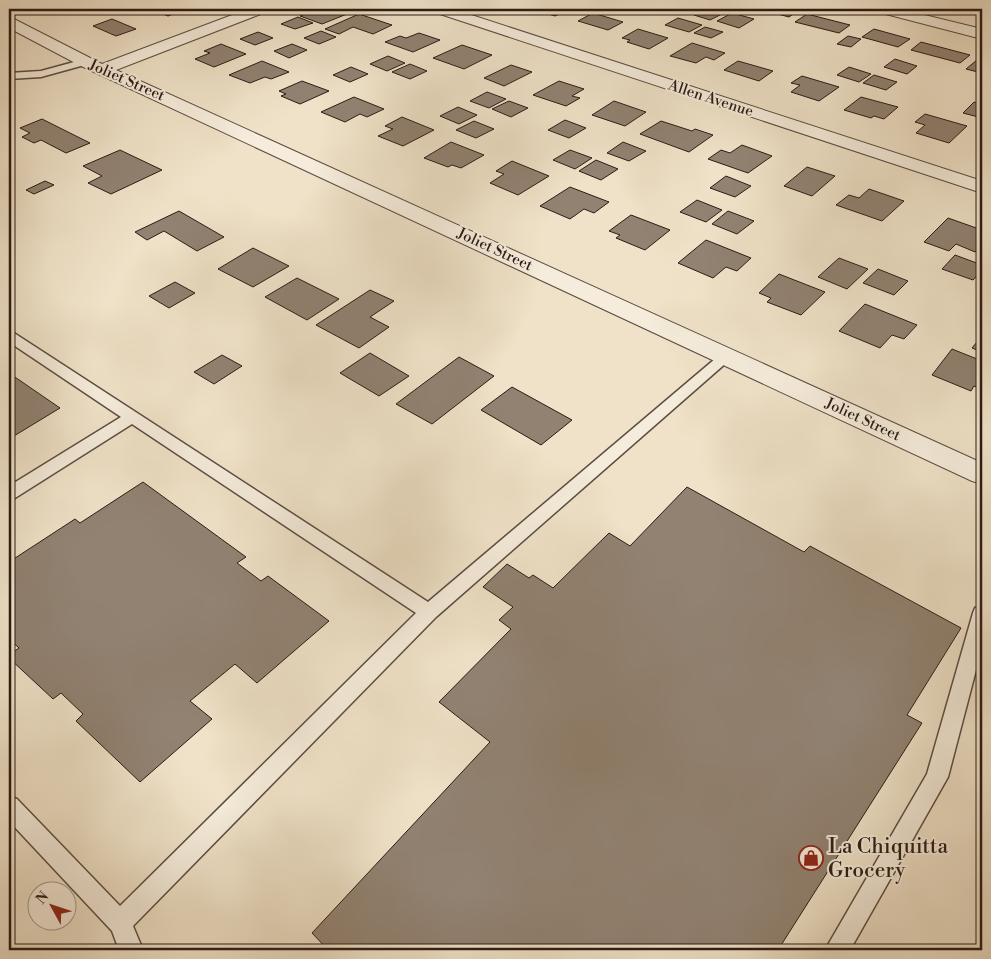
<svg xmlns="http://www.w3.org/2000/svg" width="991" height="959" viewBox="0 0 991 959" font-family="'Libre Bodoni',serif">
	<rect width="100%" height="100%" fill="#efe2c8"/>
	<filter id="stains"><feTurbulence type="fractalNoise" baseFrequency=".004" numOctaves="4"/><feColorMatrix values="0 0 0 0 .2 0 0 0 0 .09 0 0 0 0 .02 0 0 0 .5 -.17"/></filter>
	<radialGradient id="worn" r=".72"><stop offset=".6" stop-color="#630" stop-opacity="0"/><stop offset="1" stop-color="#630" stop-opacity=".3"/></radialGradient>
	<g fill="#918272" stroke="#2b1b15">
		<polygon points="150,9 186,9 168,16"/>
		<polygon points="319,9 355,9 357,10 322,24 300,16"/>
		<polygon points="532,9 571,9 555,16"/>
		<polygon points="705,9 722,14 710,20 694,15"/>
		<polygon points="759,9 800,9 789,17"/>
		<polygon points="593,13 623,22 608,30 578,21"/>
		<polygon points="732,13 754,19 739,28 717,21"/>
		<polygon points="359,14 392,25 373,34 353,27 339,34 325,29"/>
		<polygon points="807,14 850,25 839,33 795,22"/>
		<polygon points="298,17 313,23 295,29 281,24"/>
		<polygon points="678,18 702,25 689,32 665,25"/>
		<polygon points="112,19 136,29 116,36 93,26"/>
		<polygon points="705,27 723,32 711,38 694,33"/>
		<polygon points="638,29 668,38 649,49 627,42 630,40 622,38"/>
		<polygon points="874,29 910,39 898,47 862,37"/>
		<polygon points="321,31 336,37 319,44 304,38"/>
		<polygon points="258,32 273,38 255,45 240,39"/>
		<polygon points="419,33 440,40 413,52 385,42 400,36 406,38"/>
		<polygon points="848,36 861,39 851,47 837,44"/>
		<polygon points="921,42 970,55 960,63 911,50"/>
		<polygon points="692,43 725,53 714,60 706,57 696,63 670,56"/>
		<polygon points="221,44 246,54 214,67 195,59 210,53 204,51"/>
		<polygon points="292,44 307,50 289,58 274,51"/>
		<polygon points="462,45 492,55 464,69 433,58"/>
		<polygon points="388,56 405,63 387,71 370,64"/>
		<polygon points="895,59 917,66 907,74 884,67"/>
		<polygon points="977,60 982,62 982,73 966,69"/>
		<polygon points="262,61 289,72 271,79 265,77 250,83 229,75"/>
		<polygon points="738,61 773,71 759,81 724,70"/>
		<polygon points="410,64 427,71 410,79 392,72"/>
		<polygon points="511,65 532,72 504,86 484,78"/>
		<polygon points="351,67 368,74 350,82 333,75"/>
		<polygon points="849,67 871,74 859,82 837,75"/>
		<polygon points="874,75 897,82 886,90 863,83"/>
		<polygon points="802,76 839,87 819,101 791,92 800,85 791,83"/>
		<polygon points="302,81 329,91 300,104 281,96 286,94 279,91"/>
		<polygon points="559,81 584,89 572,96 580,98 566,106 533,95"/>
		<polygon points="487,92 506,99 489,108 470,101"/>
		<polygon points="354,97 384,109 367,117 360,114 345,122 321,112"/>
		<polygon points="861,97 898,107 884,119 874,116 871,118 844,110"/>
		<polygon points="509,101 528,108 511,117 492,109"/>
		<polygon points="614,101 646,112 625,126 592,115"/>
		<polygon points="974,102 982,104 982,118 963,113"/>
		<polygon points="458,107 477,115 459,124 440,116"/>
		<polygon points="925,114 967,126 949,143 916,133 925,125 915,122"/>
		<polygon points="402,117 434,130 403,146 378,136 393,129 385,126"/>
		<polygon points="42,119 90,143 66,153 41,140 34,143 22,137 30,133 20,128"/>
		<polygon points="565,120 586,128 569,138 548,130"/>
		<polygon points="474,121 494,129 476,138 456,130"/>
		<polygon points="661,121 692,131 695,129 713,135 689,152 640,134"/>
		<polygon points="451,142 484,155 461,168 452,165 448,167 424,158"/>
		<polygon points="623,142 646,151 629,161 607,153"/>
		<polygon points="742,145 772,156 748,173 708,159 721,150 730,153"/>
		<polygon points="120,150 162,170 111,194 88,183 102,176 83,166"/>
		<polygon points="570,150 592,158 575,169 553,160"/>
		<polygon points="596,160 618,169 601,180 579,171"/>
		<polygon points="512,161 549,176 518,195 490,183 504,174 496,171"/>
		<polygon points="807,167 835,176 812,196 784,186"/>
		<polygon points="726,176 751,186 735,197 710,188"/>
		<polygon points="45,181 54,185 34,194 26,190"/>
		<polygon points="570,187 609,202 594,213 584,209 570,219 540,206"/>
		<polygon points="869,189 904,201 882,221 836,205 849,195 859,198"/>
		<polygon points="697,200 722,210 706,222 680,212"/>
		<polygon points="179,211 224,237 197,251 164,231 147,240 135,232"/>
		<polygon points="728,211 754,221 737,234 712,224"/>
		<polygon points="631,215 670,230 645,250 616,238 620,235 609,231"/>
		<polygon points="948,218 982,230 982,245 975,252 956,244 949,251 924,242"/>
		<polygon points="706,240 751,258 737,271 726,267 713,278 678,263"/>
		<polygon points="253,248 289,266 253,287 218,269"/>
		<polygon points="955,255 982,265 982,270 973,280 942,269"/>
		<polygon points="839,258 868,269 847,289 818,277"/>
		<polygon points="878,269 908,281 894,295 863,283"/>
		<polygon points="779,274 825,292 801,315 767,302 771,298 759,293"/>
		<polygon points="297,278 339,299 307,320 265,297"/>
		<polygon points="175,282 195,293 169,308 149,296"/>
		<polygon points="370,290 394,301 370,317 389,327 359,348 316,325"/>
		<polygon points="865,304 917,325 904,339 892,335 880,348 839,331"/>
		<polygon points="982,336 982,352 972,348"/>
		<polygon points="952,349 982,361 982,389 974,386 971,391 932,375"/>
		<polygon points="370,353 409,376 379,396 340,373"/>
		<polygon points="222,355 242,366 214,384 194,372"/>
		<polygon points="459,357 494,376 432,424 396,404"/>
		<polygon points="9,373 60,408 9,439"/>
		<polygon points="512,387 572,420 541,445 481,410"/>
		<polygon points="143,482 246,557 237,563 261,581 268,576 329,621 257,683 235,664 190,701 212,719 140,782 76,721 83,714 61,693 53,699 9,658 9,655 19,648 9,639 9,562 75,519 80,523"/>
		<polygon points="687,487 804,552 810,546 961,628 907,715 922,723 778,950 328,950 312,933 490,742 439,702 511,629 499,620 513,607 483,587 507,564 529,578 533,575 553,588 609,533 630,546"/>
	</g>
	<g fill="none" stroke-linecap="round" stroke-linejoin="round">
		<defs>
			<g id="service">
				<polygon points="85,59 88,60 88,64 41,77 9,79 9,73 41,71"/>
				<polygon points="9,332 14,333 428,602 722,353 732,353 734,356 436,617 133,926 143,950 119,950 112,931 9,821 9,796 17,799 120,906 416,613 132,424 15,498 9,500 9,486 121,417 9,342"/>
				<polygon points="982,606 982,647 948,777 850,950 825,950 927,774 973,613 975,608"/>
			</g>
			<g id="minor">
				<polygon points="248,9 268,9 266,12 116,70 982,463 982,484 972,481 79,65 9,28 9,18 14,19 102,64"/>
				<polygon points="432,9 453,9 982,181 982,193 434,12"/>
				<polygon points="876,9 900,9 982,29 982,39 878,12"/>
			</g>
		</defs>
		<use href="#service" stroke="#5c4d42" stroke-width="3"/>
		<use href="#minor" stroke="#5c4d42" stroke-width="2"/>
		<use href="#service" fill="#f5ecdb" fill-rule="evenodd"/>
		<use href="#minor" fill="#f5ecdb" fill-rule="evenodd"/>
	</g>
	<defs>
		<symbol id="shop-ring" viewBox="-11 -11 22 22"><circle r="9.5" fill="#f5ecdb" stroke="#8f2418" stroke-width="1.5"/><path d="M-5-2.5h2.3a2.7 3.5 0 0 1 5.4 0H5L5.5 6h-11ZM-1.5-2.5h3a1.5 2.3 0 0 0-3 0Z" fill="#8f2418"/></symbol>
	</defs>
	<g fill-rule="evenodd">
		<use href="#shop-ring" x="797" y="844" width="28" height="28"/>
	</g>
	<g text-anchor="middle" stroke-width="4" stroke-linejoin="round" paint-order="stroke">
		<g font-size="15" fill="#2b1b15" stroke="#f5ecdb">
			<text transform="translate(127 80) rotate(24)" y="5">Joliet Street</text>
			<text transform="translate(711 98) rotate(18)" y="5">Allen Avenue</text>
			<text transform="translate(495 249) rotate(25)" y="5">Joliet Street</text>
			<text transform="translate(863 419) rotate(25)" y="5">Joliet Street</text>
		</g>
		<g font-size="21" fill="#2b1b15" stroke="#f5ecdb" text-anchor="start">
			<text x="828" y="853">La Chiquitta<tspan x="828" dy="24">Grocery</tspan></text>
		</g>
	</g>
	<rect width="991" height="959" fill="none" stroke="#efe2c8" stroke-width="30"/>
	<rect x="10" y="10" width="971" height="939" fill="none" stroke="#2b1b15" stroke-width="2.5"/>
	<rect x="15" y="15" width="961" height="929" fill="none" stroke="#2b1b15"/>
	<g transform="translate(52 906) rotate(310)"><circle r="24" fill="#f5ecdb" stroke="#a4988c"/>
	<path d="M0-4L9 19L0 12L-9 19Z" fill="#8f2418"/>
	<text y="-8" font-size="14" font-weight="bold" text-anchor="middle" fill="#2b1b15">N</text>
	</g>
	<rect width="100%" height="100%" filter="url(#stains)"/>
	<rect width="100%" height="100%" fill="url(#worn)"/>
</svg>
